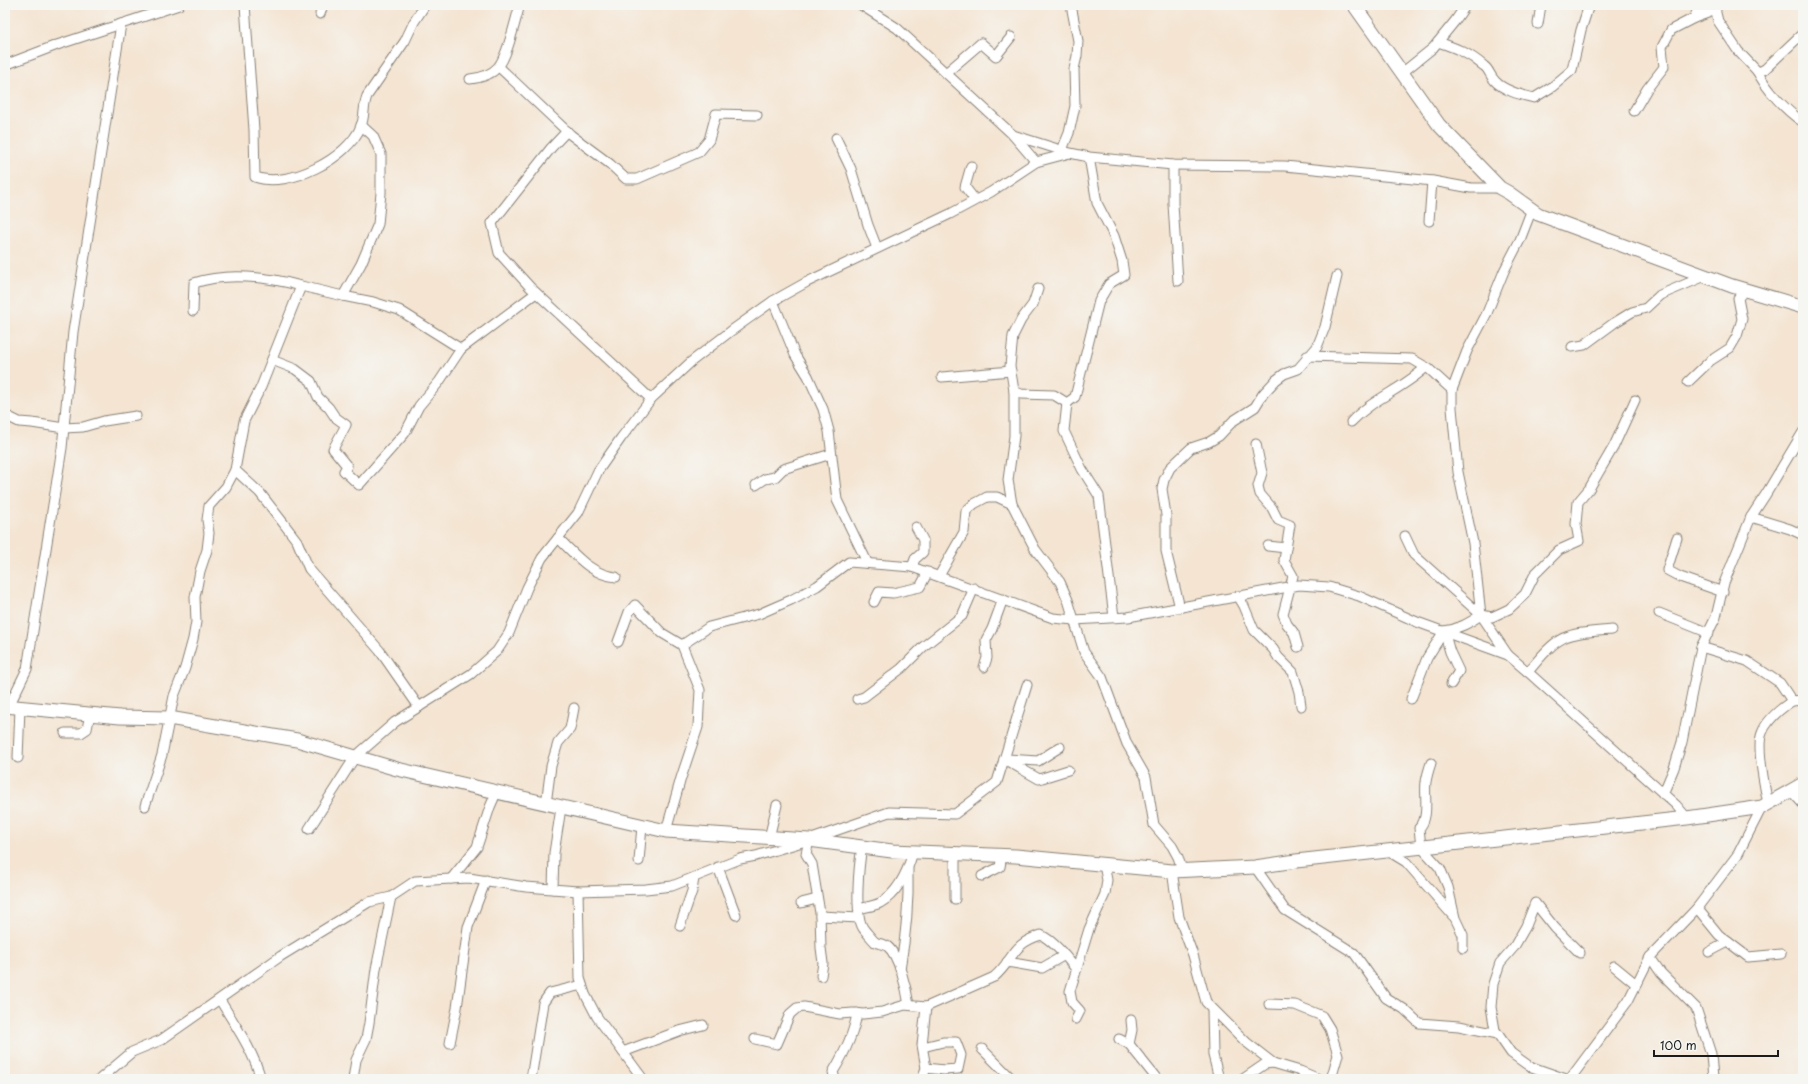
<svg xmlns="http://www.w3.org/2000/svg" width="1808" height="1084" viewBox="0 0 1808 1084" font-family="'Playpen Sans',sans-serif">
	<rect width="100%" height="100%" fill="#f6f6f2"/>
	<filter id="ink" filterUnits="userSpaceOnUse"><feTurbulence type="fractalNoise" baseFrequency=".025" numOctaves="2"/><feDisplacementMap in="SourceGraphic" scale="8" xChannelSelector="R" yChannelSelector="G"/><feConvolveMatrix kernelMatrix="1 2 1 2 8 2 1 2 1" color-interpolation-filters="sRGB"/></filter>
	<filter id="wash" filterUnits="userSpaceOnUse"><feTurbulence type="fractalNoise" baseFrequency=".012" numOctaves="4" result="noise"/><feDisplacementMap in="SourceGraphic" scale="16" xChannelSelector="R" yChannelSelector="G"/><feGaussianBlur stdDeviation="0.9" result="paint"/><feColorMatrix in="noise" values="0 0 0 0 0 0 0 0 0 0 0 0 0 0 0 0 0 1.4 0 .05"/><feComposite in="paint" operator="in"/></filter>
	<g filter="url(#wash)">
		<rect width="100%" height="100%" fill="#f4e4d1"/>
	</g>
	<g filter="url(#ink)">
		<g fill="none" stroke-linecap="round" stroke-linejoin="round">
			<defs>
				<g id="street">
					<path d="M245 5 254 130 255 177C288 189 348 159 361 126 365 117 363 106 367 96L405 41 414 22 425 5"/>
					<polyline points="861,5 897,28 1012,134 1036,162"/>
					<polyline points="1714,5 1718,21 1738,51 1757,71 1759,72 1765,69 1803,33"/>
					<polyline points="320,14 323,5"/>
					<polyline points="1694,18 1716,10"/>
					<polyline points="1538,24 1541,5"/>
					<path d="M1438 42C1456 48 1469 53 1484 66 1489 69 1490 76 1495 81 1504 91 1522 95 1534 98L1552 87 1572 70 1581 30 1589 5"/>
					<polyline points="5,65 57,45 179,5"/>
					<polyline points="499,67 571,135 610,164 626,179 637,179 699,152 709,140 716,114 757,115"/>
					<path d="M1757 71C1767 90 1785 110 1803 122"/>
					<polyline points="946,73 981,43 996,56 1011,37"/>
					<polyline points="1402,73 1433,48 1455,21 1466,5"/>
					<path d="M470 79C480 78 491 75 498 67 508 56 515 20 520 5"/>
					<polyline points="1634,111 1647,89 1664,67 1662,47 1671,30 1694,18 1700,5"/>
					<polyline points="567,131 551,148 492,223 499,253 530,287 651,399"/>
					<polyline points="1013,135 1067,152"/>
					<polyline points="836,138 851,169 868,225 877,248"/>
					<polyline points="1062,150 1069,133 1075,106 1074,69 1077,56 1078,41 1071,5"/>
					<polyline points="1173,165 1173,204 1178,281"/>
					<polyline points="971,166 965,187 975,200"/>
					<polyline points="1429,221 1432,181"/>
					<polyline points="1038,289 1033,304 1021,320 1013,336 1010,366 1014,391 1014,436 1008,480 1012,504 1035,549 1060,582 1068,600 1084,652 1102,677 1127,744 1146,777 1154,825 1172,846 1178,857 1182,870"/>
					<polyline points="343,296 373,302 399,310 461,349 536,293"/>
					<polyline points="773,301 795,355 808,376 823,409 829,431 837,500 867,562"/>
					<path d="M193 311 194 283C227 272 268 277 301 286"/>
					<polyline points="1572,347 1584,345 1614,323 1632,312 1646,308 1660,295 1705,276"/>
					<polyline points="1307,356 1412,359 1429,369 1452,390"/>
					<polyline points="272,360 295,369 311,381 318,397 329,408 335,417 346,425 333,449 347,466 344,471 359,485 405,433 419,406 439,382 461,349"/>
					<polyline points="942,377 1011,371"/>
					<polyline points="1688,382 1710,361 1730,348 1737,336 1742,319 1738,298 1745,290"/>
					<polyline points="1014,391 1021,394 1054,395 1067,403 1075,397 1099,301 1109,284 1124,275 1122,261 1114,236 1097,203 1089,157"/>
					<polyline points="1067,403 1064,431 1082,469 1099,496 1114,617"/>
					<polyline points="5,415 19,422 32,423 64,428 83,427 104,421 136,416"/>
					<path d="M1351 422C1372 399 1403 389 1426 367"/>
					<polyline points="1256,444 1262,473 1258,486 1260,494 1272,508 1278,520 1290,525 1284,560 1293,576 1283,614 1287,624 1294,633 1298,647"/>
					<polyline points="235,470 260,493 281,520 297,541 309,569 380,651 419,707"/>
					<polyline points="756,485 765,479 775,477 783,469 831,454"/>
					<polyline points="1751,517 1790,529 1803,535"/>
					<polyline points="1405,536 1414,555 1481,615 1508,655"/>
					<path d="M558 538C575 554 591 575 616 577"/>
					<polyline points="1677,538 1667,570 1680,577 1723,592"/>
					<polyline points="1268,546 1286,548"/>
					<polyline points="912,567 915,559 923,552 923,540 916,527"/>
					<polyline points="939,576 964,532 966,511 974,504 987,497 997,497 1012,504"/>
					<polyline points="1238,596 1244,606 1254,630 1273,649 1278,657 1293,672 1299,692 1301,706"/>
					<polyline points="874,602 879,592 893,593 920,587 928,572"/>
					<polyline points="1180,608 1166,551 1166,515 1162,489 1164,480 1170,468 1191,448 1209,442 1219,436 1233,421 1255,407 1263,394 1276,380 1284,374 1298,369 1317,347 1325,327 1337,276"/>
					<polyline points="1659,613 1709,633"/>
					<polyline points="1481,615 1473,543 1458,472 1452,408 1452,390 1467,351 1487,313 1504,271 1520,240 1532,209"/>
					<polyline points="1444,631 1450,652 1459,671 1451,684"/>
					<polyline points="618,642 629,612 635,605 662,633 682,645 700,690 698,727 681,778 666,831"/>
					<polyline points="682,645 709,627 759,614 791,600 817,586 849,562 912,567 1053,618 1074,620 1128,617 1299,585 1329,587 1359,596 1417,622 1508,655 1528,672 1676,805 1687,818"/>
					<polyline points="1701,647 1747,661 1780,683 1792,701 1803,700"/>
					<polyline points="984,667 987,658 986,640 992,629 1003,599"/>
					<path d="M1528 672C1560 633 1563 634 1612 630"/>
					<polyline points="857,699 864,697 902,668 924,646 962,616 974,588"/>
					<path d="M1411 699 1427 658 1444 631C1459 629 1469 623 1481 615L1492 617 1509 609 1525 594 1535 574 1559 550 1579 541 1576 524 1578 502 1589 489 1614 446 1635 400"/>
					<polyline points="9,706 27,669 62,448 73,332 121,24"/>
					<polyline points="65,733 81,733 87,729 90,714"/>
					<polyline points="18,758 20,708"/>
					<polyline points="1004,759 1039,779 1068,770"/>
					<polyline points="1007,759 1038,761 1060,747"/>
					<path d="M1431 763C1429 769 1427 775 1426 782 1424 794 1430 819 1419 828L1421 847 1440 868 1448 887 1455 918 1463 935V948"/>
					<polyline points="1791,791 1803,804"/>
					<polyline points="1663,794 1674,768 1682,742 1701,647 1716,617 1724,583 1751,517 1766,494 1803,432"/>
					<polyline points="546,804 551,766 558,743 570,729 574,708"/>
					<path d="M1768 804C1765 788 1756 747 1762 733 1767 719 1780 709 1792 701"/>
					<polyline points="145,806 162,755 174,696 185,668 193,639 196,622 195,597 200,571 207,550 209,533 207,520 209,506 226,487 235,470 244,421 261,387 301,286 343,296 361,264 378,224 381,193 381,154 373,136 361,125"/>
					<polyline points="309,829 355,757 395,722 471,674 497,651 509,633 527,588 542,558 578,513 598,471 621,438 651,399 692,361 731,331 773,301 807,282 950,214 991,192 1036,162 1070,153 1089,157 1173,165 1285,166 1433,181 1471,188 1500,188"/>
					<polyline points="769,838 777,805"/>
					<polyline points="809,840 806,854 812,864 820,913 821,948 823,963 821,976"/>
					<path d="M862 847C859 864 854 914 863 928 865 931 874 941 875 942 879 944 884 944 887 946 899 955 907 991 909 1005"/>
					<polyline points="1388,851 1406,862 1453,916"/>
					<polyline points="639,861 642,826"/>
					<polyline points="718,867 736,915"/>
					<polyline points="1255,867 1285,910 1354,953 1386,998 1404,1009 1419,1023 1459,1026 1498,1034"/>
					<polyline points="1172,871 1179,917 1193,955 1206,1002 1246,1042 1273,1063 1300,1071 1319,1079"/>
					<polyline points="982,876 1000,867 1002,855"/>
					<polyline points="451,879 477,847 490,807 497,791"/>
					<polyline points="553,889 554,853 561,808"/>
					<polyline points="578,891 580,978 585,994 597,1017 643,1079"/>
					<polyline points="955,899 955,853"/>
					<polyline points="801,903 817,899"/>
					<polyline points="1697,908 1719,935 1748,957 1781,954"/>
					<path d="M859 909C866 907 874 906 880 903 898 893 908 870 913 852"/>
					<polyline points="820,916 859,918"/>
					<polyline points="680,926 692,891 694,878"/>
					<polyline points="1709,952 1728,942"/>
					<polyline points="1650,957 1661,973 1696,1008 1711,1054 1713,1079"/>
					<polyline points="1007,962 1042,968 1063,956"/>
					<polyline points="1614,966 1636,984"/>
					<path d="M900 969C906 936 909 903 908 869"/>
					<path d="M220 1000C235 1025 253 1050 261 1079"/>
					<polyline points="1269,1004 1295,1005 1322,1016 1330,1029 1338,1055 1331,1079"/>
					<polyline points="1212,1009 1213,1055 1219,1079"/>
					<polyline points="1076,1019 1080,1011 1072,1002 1070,991 1089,929 1105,894 1107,880 1104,865"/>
					<polyline points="755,1039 777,1044 790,1014 797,1008 804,1007 840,1014 853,1013 863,1014 882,1012 905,1005 926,1007"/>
					<polyline points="1119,1039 1129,1044 1157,1079"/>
					<polyline points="450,1043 457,1008 468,927 486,880"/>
					<polyline points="1129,1044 1132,1030 1131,1020"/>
					<polyline points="923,1047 943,1042 956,1042 961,1055 958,1069 944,1070 926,1068"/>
					<polyline points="982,1049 1012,1079"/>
					<polyline points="623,1052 679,1031 703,1025"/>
					<polyline points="100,1079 132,1052 161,1040 281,956 369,902 391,897 415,881 469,878 526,887 578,891 646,889 672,886 740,859 756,856 809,840 889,812 955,814 997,782 1027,685"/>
					<polyline points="353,1079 356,1060 366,1039 369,1023 376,969 391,897"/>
					<polyline points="531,1079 543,1003 550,993 582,985"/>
					<path d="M835 1079 833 1072C844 1054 854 1034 857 1013"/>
					<path d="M922 1079 926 1068 922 1045 926 1007 994 977C1014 960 1011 944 1041 935 1054 941 1067 958 1076 969"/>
					<polyline points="1243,1079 1265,1064 1273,1063"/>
					<polyline points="1566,1079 1529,1066 1511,1053 1495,1030 1491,1007 1493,984 1500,963 1514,947 1526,926 1535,903 1555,928 1580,953"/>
					<polyline points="1570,1079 1628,1001 1650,957 1697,908 1738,854 1762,807"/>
				</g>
				<g id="secondary">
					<polyline points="1354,5 1439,125 1500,188 1509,193 1538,214 1732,286 1803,307"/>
					<polyline points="5,706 120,717 169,718 297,740 397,769 666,831 809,840 892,851 1016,856 1172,871 1255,867 1296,861 1687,818 1762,807 1803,784"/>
				</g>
			</defs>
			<use href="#street" stroke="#888076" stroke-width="11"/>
			<use href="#secondary" stroke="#888076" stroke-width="15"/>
			<use href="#street" stroke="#fff" stroke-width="9"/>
			<use href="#secondary" stroke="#fff" stroke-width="13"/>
		</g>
	</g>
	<rect width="1808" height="1084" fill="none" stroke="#f6f6f2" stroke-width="20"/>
	<path d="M1654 1050v6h124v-6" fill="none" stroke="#1c1c1c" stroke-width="2"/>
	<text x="1660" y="1050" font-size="12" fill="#1c1c1c" stroke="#f6f6f2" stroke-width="3" paint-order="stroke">100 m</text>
</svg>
